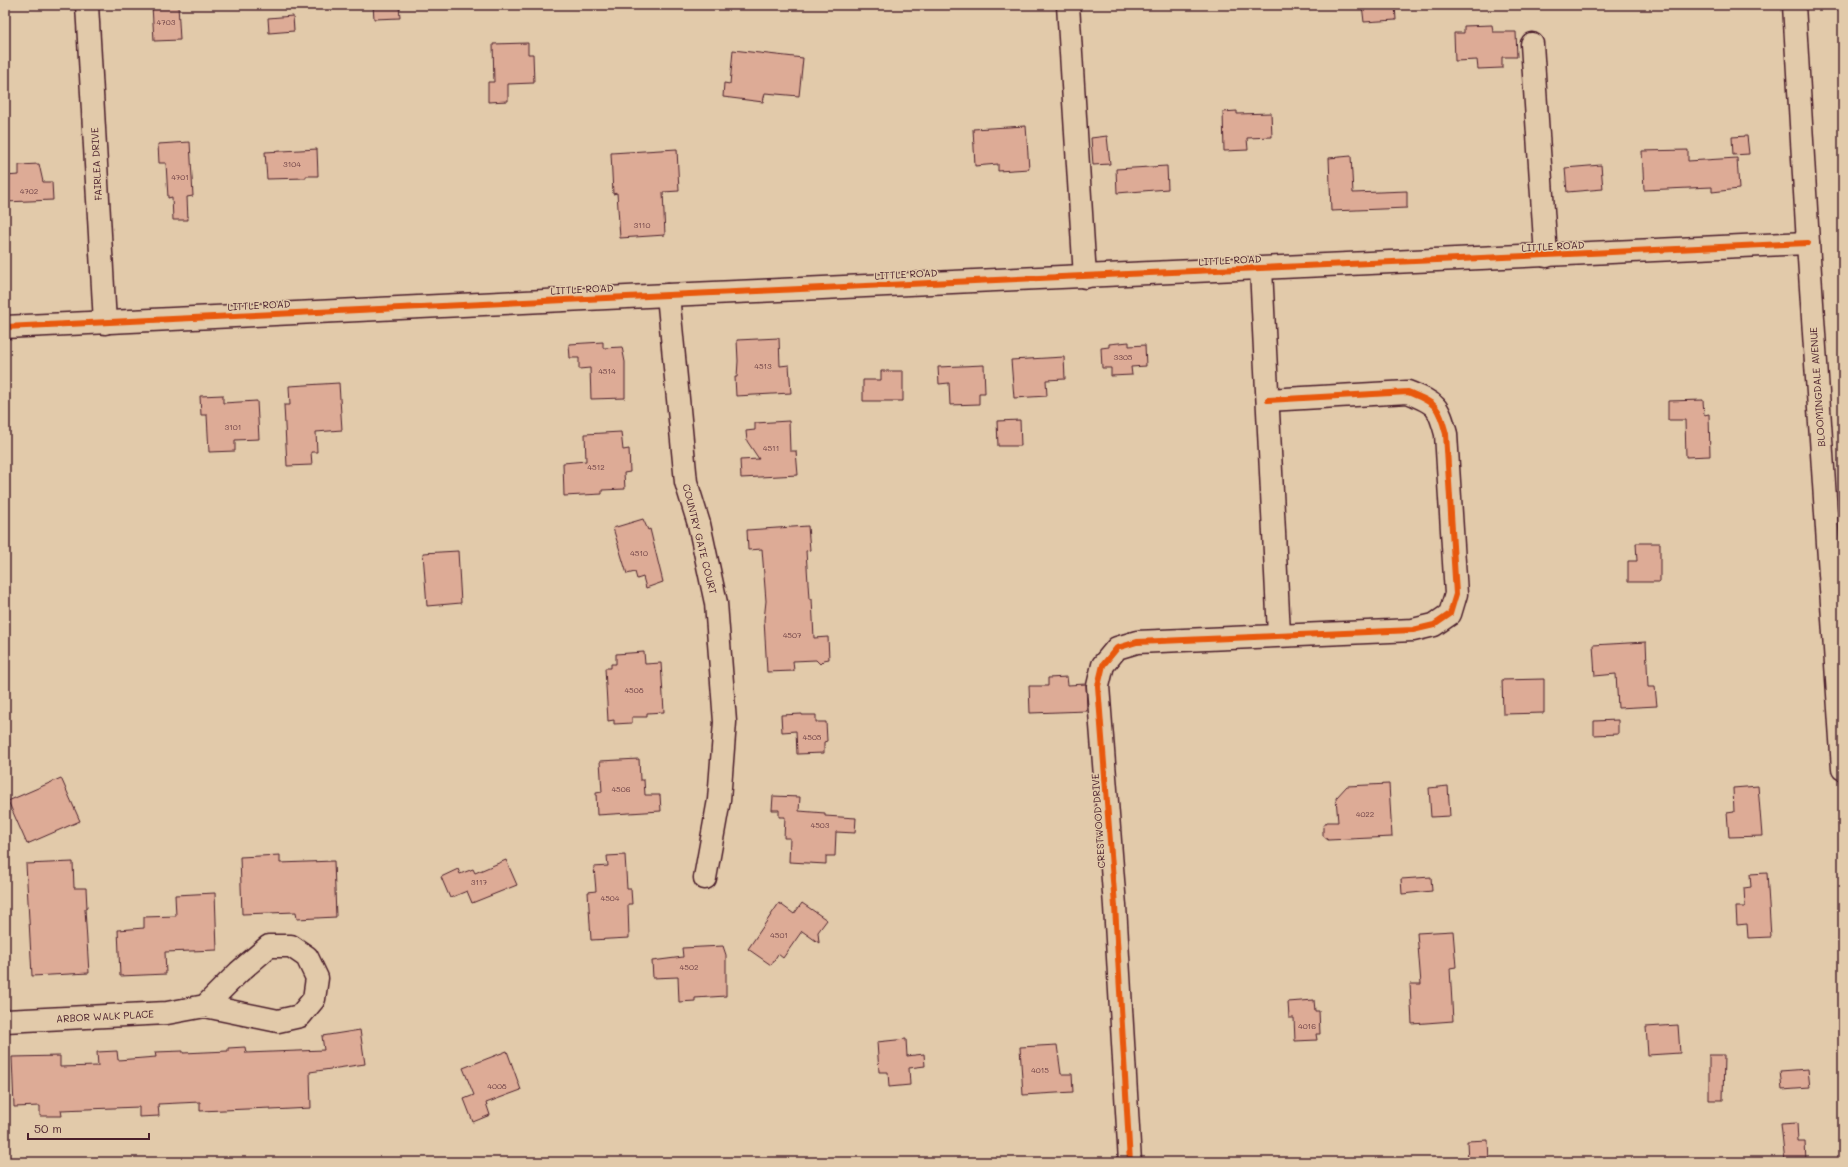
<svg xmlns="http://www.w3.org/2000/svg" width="1848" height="1167" viewBox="0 0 1848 1167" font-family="Mali,sans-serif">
	<rect width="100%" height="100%" fill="#e2caaa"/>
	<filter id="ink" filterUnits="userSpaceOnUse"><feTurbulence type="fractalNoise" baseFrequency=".025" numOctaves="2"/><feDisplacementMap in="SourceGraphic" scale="8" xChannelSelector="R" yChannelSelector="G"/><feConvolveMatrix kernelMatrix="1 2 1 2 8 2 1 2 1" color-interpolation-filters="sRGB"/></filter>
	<g filter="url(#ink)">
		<g fill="#ddab96" stroke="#4a1f2b">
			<polygon points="152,5 178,5 180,40 154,41"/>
			<polygon points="373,5 399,5 400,18 374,19"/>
			<polygon points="1362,5 1395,5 1396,20 1364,22"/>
			<polygon points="293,16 294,31 269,33 268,18"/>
			<polygon points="1492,25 1493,32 1516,32 1517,57 1502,57 1502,68 1478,69 1477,60 1455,61 1454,33 1464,33 1464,26"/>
			<polygon points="528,43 528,54 533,54 534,83 508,84 508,101 488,102 488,82 494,82 493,44"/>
			<polygon points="733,50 803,58 799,96 765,93 763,102 723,97 724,83 730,84"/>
			<polygon points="1237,111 1237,114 1271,113 1272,137 1247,138 1248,150 1224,151 1223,112"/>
			<polygon points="1026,126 1029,169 998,171 998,164 975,166 973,129"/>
			<polygon points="1107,136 1110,164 1093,165 1091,138"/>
			<polygon points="1747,136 1749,154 1733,155 1732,137"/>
			<polygon points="190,142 193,196 187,197 188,220 173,220 172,197 168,198 166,163 159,163 158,144"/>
			<polygon points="317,149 318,176 306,176 306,178 267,179 265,152"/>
			<polygon points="677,149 679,191 663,192 665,235 620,238 617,193 613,194 611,153"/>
			<polygon points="1688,150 1688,161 1737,158 1739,189 1712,192 1712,187 1644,190 1642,151"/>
			<polygon points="1351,156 1353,193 1407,191 1407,208 1331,211 1329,158"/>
			<polygon points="39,164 43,182 52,182 53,200 5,202 5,176 19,175 19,165"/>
			<polygon points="1601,165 1603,189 1567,192 1565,168"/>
			<polygon points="1167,166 1168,189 1117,193 1116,169"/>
			<polygon points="779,338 780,366 789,365 791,393 736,396 735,377 737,377 738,361 737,340"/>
			<polygon points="603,342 603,348 622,347 625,362 625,398 591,399 590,368 579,369 579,358 570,358 569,344"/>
			<polygon points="1129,342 1129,346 1145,345 1146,366 1131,367 1132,375 1111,376 1111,368 1102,368 1101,348 1109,347 1109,344"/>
			<polygon points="1064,357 1065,379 1046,380 1047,396 1014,398 1011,360"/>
			<polygon points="984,365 985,393 979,393 979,404 950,405 949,383 939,384 938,367"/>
			<polygon points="881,371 903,371 903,401 863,401 863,380 881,380"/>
			<polygon points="339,383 342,430 316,432 317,452 311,452 312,465 287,466 284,405 290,405 289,386"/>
			<polygon points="223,395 223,403 257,401 259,439 235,440 235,451 209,452 207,415 201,415 200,396"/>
			<polygon points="1703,400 1704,415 1709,414 1710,456 1686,457 1685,420 1668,420 1668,401"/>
			<polygon points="1020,420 1021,446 998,446 997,421"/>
			<polygon points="789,421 790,451 796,451 798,475 741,478 740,460 759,459 747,441 746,431 755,430 755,423"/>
			<polygon points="621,432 623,450 629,449 630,472 624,473 625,489 602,490 602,494 564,496 563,463 586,461 585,434"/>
			<polygon points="643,519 648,530 650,529 663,582 646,588 643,577 637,579 635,572 627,574 613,528"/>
			<polygon points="808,526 810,550 806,551 809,599 812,599 814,638 828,637 829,659 824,660 820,664 816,660 793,661 794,671 767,672 764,620 766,601 762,549 748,550 747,530"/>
			<polygon points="1636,543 1660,543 1660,582 1628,582 1628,561 1637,561"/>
			<polygon points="458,551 461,603 427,606 423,553"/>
			<polygon points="1646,642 1648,687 1655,687 1657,706 1618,708 1616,674 1595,676 1593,645"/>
			<polygon points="644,652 645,664 661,663 664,712 647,713 647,717 632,717 632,723 614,724 614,720 608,721 605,668 611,668 611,664 616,664 616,654"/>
			<polygon points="1067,677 1068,685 1086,684 1087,711 1030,713 1029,686 1048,686 1048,678"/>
			<polygon points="1544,679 1544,713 1503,714 1502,680"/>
			<polygon points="802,714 802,715 816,715 816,722 826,722 827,741 824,742 824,753 797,754 796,731 782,732 781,715"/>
			<polygon points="1618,720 1618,734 1594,735 1594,721"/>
			<polygon points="639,759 640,780 644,780 645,795 660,795 661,811 597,815 596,793 602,792 600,761"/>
			<polygon points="61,778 80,821 27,844 8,801"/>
			<polygon points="1389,784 1392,837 1328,840 1323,836 1323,827 1327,822 1338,822 1336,798 1347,786"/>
			<polygon points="1448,786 1450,816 1431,817 1429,788"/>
			<polygon points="1758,786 1762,836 1729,837 1727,813 1734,812 1733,788"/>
			<polygon points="773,796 800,797 799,811 825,813 825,816 856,818 855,833 836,832 835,856 826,856 826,864 789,862 790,838 784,838 785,817 779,817 779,810 772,810"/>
			<polygon points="280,855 280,863 334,861 336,917 297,919 296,912 242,914 240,857"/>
			<polygon points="625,855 627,889 631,889 632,904 628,904 629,938 591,940 588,892 596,891 594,867 608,866 607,856"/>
			<polygon points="506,860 517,885 472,903 467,891 450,898 441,877 458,869 460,874 473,869 475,873"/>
			<polygon points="73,862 74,888 86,888 87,908 85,909 89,973 32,976 26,864"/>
			<polygon points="1767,873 1771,937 1748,938 1747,924 1737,925 1736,907 1745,907 1744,888 1751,887 1750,874"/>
			<polygon points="1431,877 1432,891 1402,894 1401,879"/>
			<polygon points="215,893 217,950 165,952 166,974 120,976 118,930 144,928 144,917 176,916 175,895"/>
			<polygon points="779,903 794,914 802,903 827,920 818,932 819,943 802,931 783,958 778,954 771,965 748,949"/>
			<polygon points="1453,931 1456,967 1450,968 1453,1021 1412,1024 1410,984 1421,984 1417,933"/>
			<polygon points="723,946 726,955 726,996 695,998 695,1001 679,1002 678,977 653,978 652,961 683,957 682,948"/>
			<polygon points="1314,1000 1315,1011 1319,1011 1320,1034 1316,1034 1317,1040 1295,1041 1294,1018 1289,1018 1288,1002"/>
			<polygon points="1678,1025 1680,1053 1648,1055 1646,1027"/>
			<polygon points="360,1030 365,1064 310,1072 311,1108 271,1110 271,1108 200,1111 200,1102 158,1104 159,1116 139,1117 139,1107 61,1110 62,1116 40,1116 40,1106 14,1107 12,1057 60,1056 60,1067 98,1066 97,1052 117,1051 118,1060 156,1057 155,1052 183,1051 183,1053 228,1051 228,1048 245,1047 246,1053 324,1050 322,1036"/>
			<polygon points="906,1039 907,1056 924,1054 925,1066 909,1068 910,1085 889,1087 888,1072 879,1072 877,1042"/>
			<polygon points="1057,1045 1061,1074 1072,1074 1073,1092 1023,1095 1020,1047"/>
			<polygon points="507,1051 521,1090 486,1103 490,1115 473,1122 464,1099 474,1095 463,1068"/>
			<polygon points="1709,1055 1724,1055 1723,1100 1709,1100"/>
			<polygon points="1808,1069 1810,1088 1782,1090 1780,1071"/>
			<polygon points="1797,1123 1798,1142 1805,1142 1806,1162 1785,1162 1781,1124"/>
			<polygon points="1488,1140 1489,1162 1468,1162 1467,1141"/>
		</g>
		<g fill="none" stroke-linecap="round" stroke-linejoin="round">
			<defs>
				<g id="minor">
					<polyline points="87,5 105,323"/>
					<polyline points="1068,5 1085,277"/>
					<polyline points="1794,5 1808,243 1843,769"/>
					<polyline points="1532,44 1546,256"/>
					<polyline points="1261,269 1279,634"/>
					<polyline points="668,295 686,482 699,524 716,603 725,722 719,800 705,878"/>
					<polyline points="5,327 668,295 1808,243"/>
					<polyline points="5,1021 167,1013 205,1006 278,1021 300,1016 314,999 317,978 307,957 291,946 269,946 239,972 205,1006"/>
					<path d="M1130 1162 1115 906 1098 686 1103 665 1117 648 1137 642 1413 630 1434 625 1450 614 1456 594 1446 434C1438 404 1436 404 1408 392L1268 400"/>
				</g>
			</defs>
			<use href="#minor" stroke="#4a1f2b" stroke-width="25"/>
			<use href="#minor" stroke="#e2caaa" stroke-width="22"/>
			<defs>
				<g id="cycleway">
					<polyline points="5,327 668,295 1808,243"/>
					<path d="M1130 1162 1115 906 1098 686 1103 665 1117 648 1137 642 1413 630 1434 625 1450 614 1456 594 1446 434C1438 404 1436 404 1408 392L1268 400"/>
				</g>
			</defs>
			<use href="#cycleway" stroke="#e2caaa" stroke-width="8"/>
			<use href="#cycleway" stroke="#e8590c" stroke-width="6"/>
		</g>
	</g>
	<g text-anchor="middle" stroke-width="3" stroke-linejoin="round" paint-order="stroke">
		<g font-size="8" fill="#6f4246">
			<text x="166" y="25">4703</text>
			<text x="292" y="167">3104</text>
			<text x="180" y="180">4701</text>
			<text x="29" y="194">4702</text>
			<text x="642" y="228">3110</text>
			<text x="1123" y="360">3305</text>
			<text x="763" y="369">4513</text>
			<text x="607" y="374">4514</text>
			<text x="233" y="430">3101</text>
			<text x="771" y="451">4511</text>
			<text x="596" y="470">4512</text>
			<text x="639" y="556">4510</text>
			<text x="792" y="638">4507</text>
			<text x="634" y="693">4508</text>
			<text x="812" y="740">4505</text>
			<text x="621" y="792">4506</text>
			<text x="1365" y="817">4022</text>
			<text x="820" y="828">4503</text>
			<text x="479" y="885">3117</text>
			<text x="610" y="901">4504</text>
			<text x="779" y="938">4501</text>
			<text x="689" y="970">4502</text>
			<text x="1307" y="1029">4016</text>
			<text x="1040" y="1073">4015</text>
			<text x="497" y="1089">4008</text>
		</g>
		<g font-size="10" fill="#4a1f2b" stroke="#e2caaa">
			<text transform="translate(96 164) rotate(-93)" y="4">FAIRLEA DRIVE</text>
			<text transform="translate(1553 246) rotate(-3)" y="4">LITTLE ROAD</text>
			<text transform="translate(1230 260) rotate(-3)" y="4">LITTLE ROAD</text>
			<text transform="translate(906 274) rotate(-3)" y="4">LITTLE ROAD</text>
			<text transform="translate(582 289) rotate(-3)" y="4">LITTLE ROAD</text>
			<text transform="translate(259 305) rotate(-3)" y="4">LITTLE ROAD</text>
			<text transform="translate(1817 387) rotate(-94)" y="4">BLOOMINGDALE AVENUE</text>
			<text transform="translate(700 539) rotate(76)" y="4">COUNTRY GATE COURT</text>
			<text transform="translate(1098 821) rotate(-94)" y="4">CRESTWOOD DRIVE</text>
			<text transform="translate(105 1016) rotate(-3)" y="4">ARBOR WALK PLACE</text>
		</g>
	</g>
	<rect width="1848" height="1167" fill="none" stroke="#e2caaa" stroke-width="20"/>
	<rect x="10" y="10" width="1828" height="1147" fill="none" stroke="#4a1f2b" stroke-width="1.5" filter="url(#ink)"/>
	<path d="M28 1133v6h121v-6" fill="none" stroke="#4a1f2b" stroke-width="2"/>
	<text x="34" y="1133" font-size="12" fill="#4a1f2b" stroke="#e2caaa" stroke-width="3" paint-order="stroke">50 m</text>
</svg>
